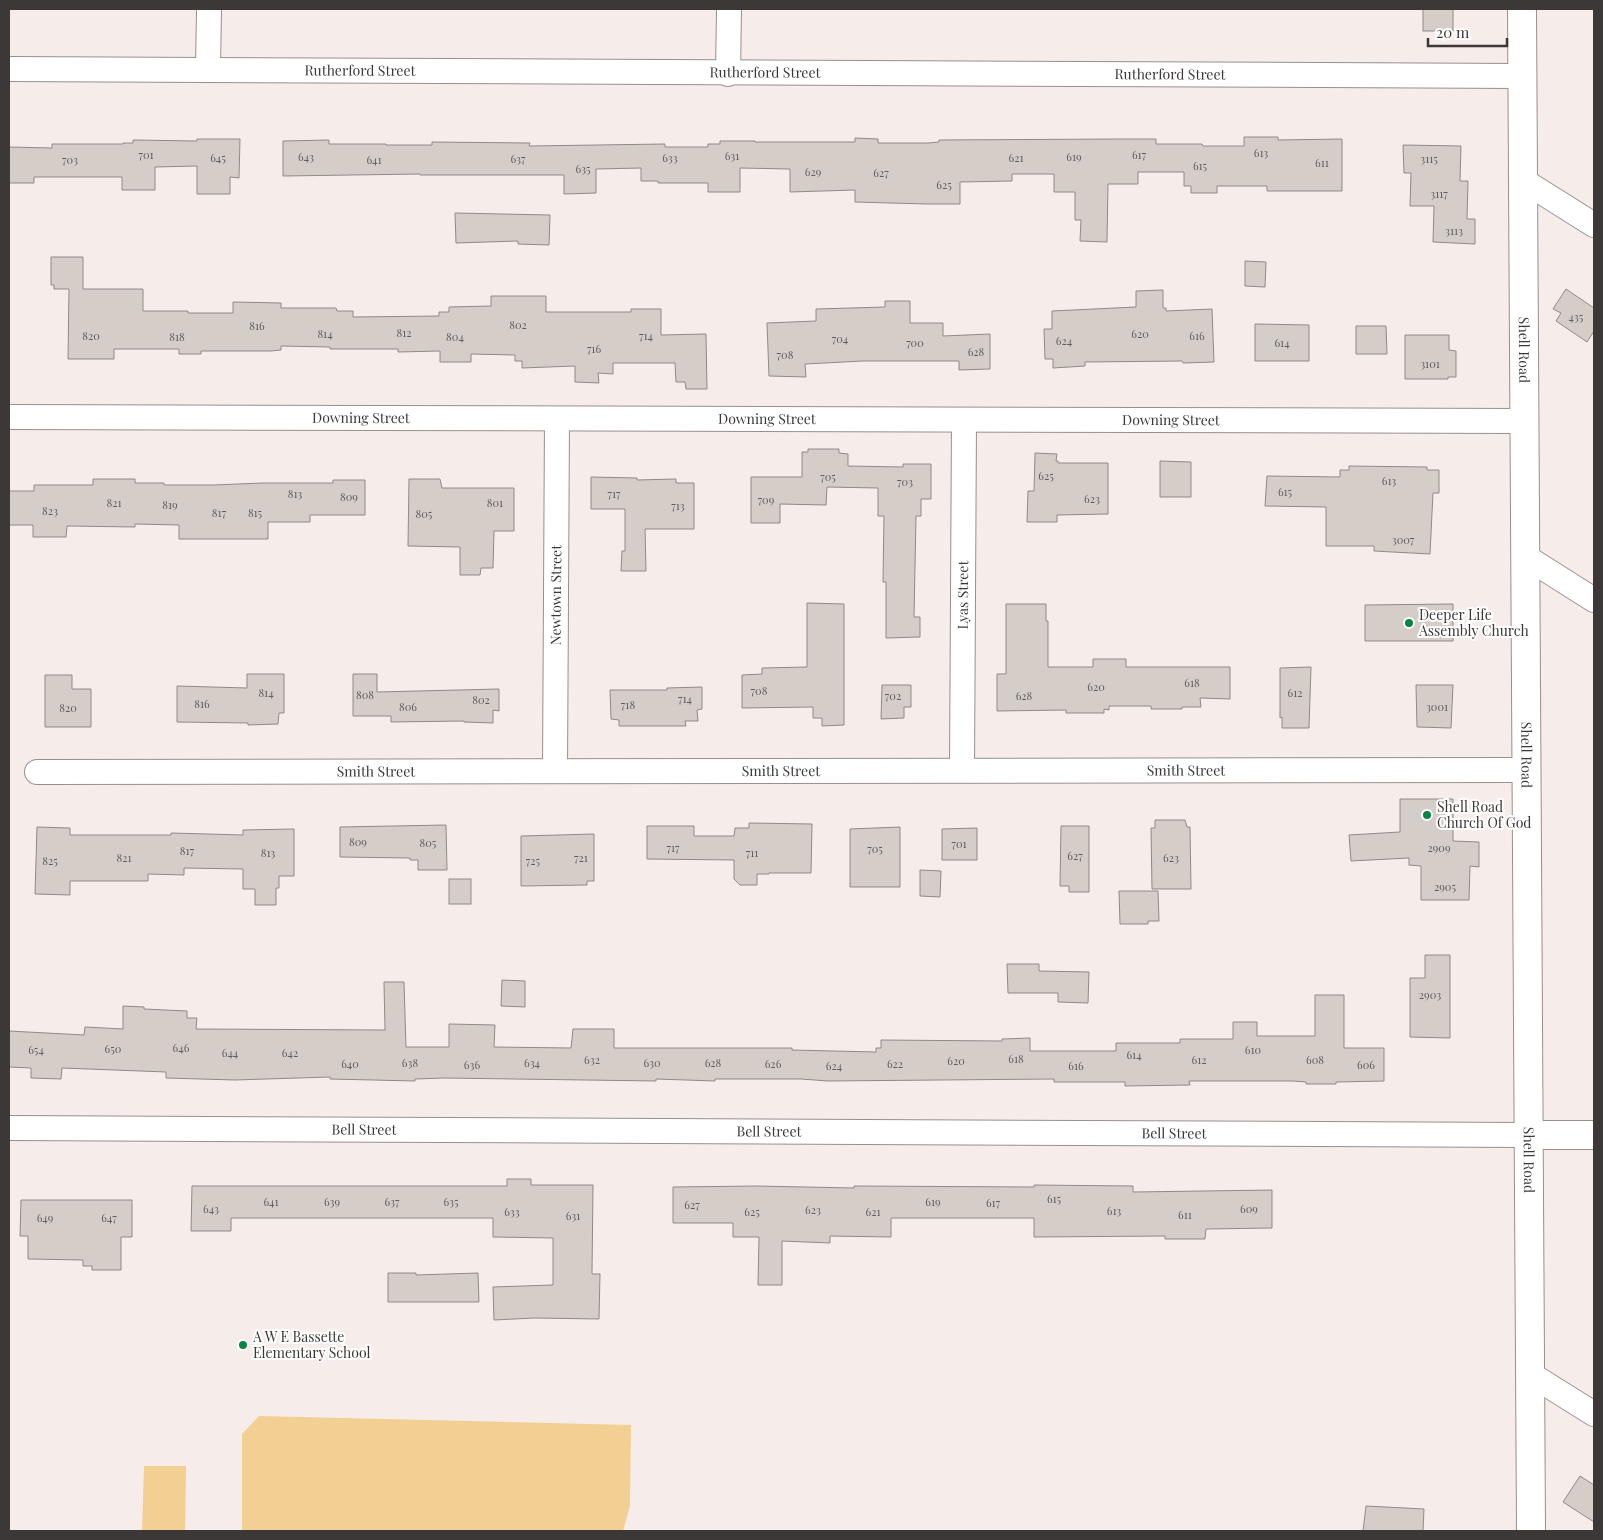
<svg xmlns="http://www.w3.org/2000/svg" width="1603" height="1540" viewBox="0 0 1603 1540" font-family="'Playfair Display',serif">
	<rect width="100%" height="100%" fill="#f6edeb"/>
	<g fill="#f2cf92">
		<polygon points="259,1416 631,1425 630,1506 623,1531 242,1531 242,1434"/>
		<polygon points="144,1466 186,1466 185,1531 142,1531"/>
	</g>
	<g fill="#d4cdc8" stroke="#908a85">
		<rect x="1423" y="9" width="30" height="22"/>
		<polygon points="1244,137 1278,137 1278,140 1342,139 1342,191 1267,191 1267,186 1217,186 1217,193 1191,193 1191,186 1184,186 1184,172 1138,172 1138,184 1108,184 1107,242 1080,241 1081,220 1075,220 1075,192 1054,192 1054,174 1012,174 1012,181 960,182 960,204 927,204 855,202 855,190 790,192 790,169 740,168 740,192 708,192 708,183 658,183 658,181 641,181 641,168 596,169 596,193 564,194 564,175 420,175 420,174 283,176 283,141 329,140 329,144 386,144 386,145 432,145 432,142 530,143 529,146 665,144 665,147 708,147 708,144 720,144 720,141 755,141 755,142 855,142 855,138 878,139 878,143 928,143 939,142 939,140 1119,139 1156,139 1156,144 1202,144 1203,146 1244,146"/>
		<polygon points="197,139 240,139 239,178 230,177 230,194 197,194 197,166 155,167 155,190 122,190 122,177 34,177 34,183 9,183 9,147 52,148 52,144 123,144 123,143 133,143 133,140 197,141"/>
		<polygon points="1403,145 1461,146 1460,181 1468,181 1467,219 1475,219 1475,244 1433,242 1434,206 1410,206 1411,173 1404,173"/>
		<polygon points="455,213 550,215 549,245 518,244 518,241 456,243"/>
		<polygon points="51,257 83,257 83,289 143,289 143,311 188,311 188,313 233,313 233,302 281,303 281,308 336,308 337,311 353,311 353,317 439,316 439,312 449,312 449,307 491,306 491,296 546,296 546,312 631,312 631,309 661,309 661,335 706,334 707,389 686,389 685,382 676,382 675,363 613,363 613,374 598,373 599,383 575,382 575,366 522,368 522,361 515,361 515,355 471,354 471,362 440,362 440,351 398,352 398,349 330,349 330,347 281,346 281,350 271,351 201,351 201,354 179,354 179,349 114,349 114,359 68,359 69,289 54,289 54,285 51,285"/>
		<polygon points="1245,261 1266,262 1265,287 1245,286"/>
		<polygon points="1566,289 1594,308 1594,331 1587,342 1556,321 1561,313 1553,309"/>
		<polygon points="1163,290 1163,308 1166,308 1166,311 1212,309 1214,362 1183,363 1182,361 1085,362 1085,366 1053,368 1053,359 1045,359 1044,329 1052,329 1052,311 1136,307 1136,291"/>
		<polygon points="885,301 910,301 910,323 943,323 943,336 990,334 990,369 959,370 959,361 863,361 805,364 806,377 769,376 767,323 816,321 816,309 885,307"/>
		<polygon points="1255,324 1309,325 1309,361 1255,361"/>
		<polygon points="1356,326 1386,326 1387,354 1356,354"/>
		<polygon points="1405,335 1449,335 1449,350 1456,351 1456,377 1448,377 1448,379 1405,379"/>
		<polygon points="808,449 839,449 839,453 848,454 848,466 903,467 903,464 931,464 931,499 921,499 921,516 916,516 914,617 920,617 920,637 886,638 886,582 883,582 884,516 878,516 878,488 827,487 826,505 780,504 780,523 751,523 751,477 802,477 802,452 808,452"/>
		<polygon points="1035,453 1057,454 1056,461 1058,461 1058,463 1108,463 1108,514 1057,515 1057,522 1027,522 1028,491 1034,491"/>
		<polygon points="1160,461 1191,462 1191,497 1160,497"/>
		<polygon points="1349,466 1427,467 1427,470 1439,470 1439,493 1433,493 1430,554 1374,551 1374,546 1326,546 1326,507 1265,506 1267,476 1340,477 1340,470 1349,470"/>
		<polygon points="591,477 637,478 637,480 676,479 676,483 694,483 694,529 645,529 646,571 621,571 622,551 625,551 625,509 591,509"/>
		<polygon points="93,479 135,479 135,483 164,483 164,485 214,485 262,483 333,483 333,480 365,480 365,515 310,515 310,522 268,522 268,539 179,539 179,525 135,524 135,527 67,526 66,537 33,537 33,525 9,525 9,491 34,491 34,485 93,485"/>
		<polygon points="409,479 440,479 442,488 514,488 514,531 494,531 493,568 481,568 480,575 460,575 460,547 408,546"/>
		<polygon points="807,603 844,604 844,725 822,726 822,718 813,718 813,707 742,708 742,675 762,674 762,668 807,667"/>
		<polygon points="1006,604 1046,604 1046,621 1048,621 1048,667 1093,667 1093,659 1126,659 1126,667 1230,667 1230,699 1200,698 1201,707 1182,707 1182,709 1151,709 1151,706 1109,706 1109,710 1104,709 1104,713 1066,713 1066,710 997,711 997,674 1006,674"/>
		<polygon points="1453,604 1453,641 1365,641 1365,605"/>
		<polygon points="1311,667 1309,728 1282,728 1282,717 1280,718 1280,668"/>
		<polygon points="247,674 284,674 284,713 279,713 278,724 248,725 248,723 177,722 177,686 247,688"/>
		<polygon points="353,674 377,674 377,692 499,689 499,711 493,710 493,723 464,722 464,721 391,722 391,716 353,716"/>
		<polygon points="45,675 72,675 72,689 91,689 91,727 45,727"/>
		<polygon points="882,685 911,685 911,707 904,707 904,718 881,719"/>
		<polygon points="1416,685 1453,685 1451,728 1417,727"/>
		<polygon points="702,687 702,709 697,710 698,721 685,721 686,726 619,726 619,720 611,719 610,690 667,690 667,688"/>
		<polygon points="1400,799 1453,799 1453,841 1479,842 1479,867 1470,866 1469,900 1421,900 1421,866 1409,865 1409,858 1351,861 1349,835 1400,832"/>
		<polygon points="1155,820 1185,820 1187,827 1190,827 1191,889 1152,889 1151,828 1155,828"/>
		<polygon points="749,823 812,824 811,873 769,873 769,874 757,874 757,885 740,885 734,879 734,860 647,859 647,826 694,826 694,836 734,836 735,828 749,828"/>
		<polygon points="446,825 447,870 418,870 418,860 410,860 410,858 340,857 340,827"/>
		<polygon points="1061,826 1089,826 1089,892 1069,892 1069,886 1060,886"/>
		<polygon points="37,827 70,828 70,835 171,835 171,833 243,835 243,830 294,829 294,876 279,876 279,888 276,888 276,905 255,905 255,889 243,889 243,869 184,868 184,875 148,874 148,881 70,881 70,895 35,894"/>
		<polygon points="900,827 900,887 850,887 850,829"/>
		<polygon points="977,828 977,860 942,860 942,829"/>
		<polygon points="594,834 594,881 587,881 587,885 521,886 521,836"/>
		<polygon points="920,870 941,871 940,897 920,896"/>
		<rect x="449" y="879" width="22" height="25"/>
		<polygon points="1119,891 1158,891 1159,921 1148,921 1148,924 1120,924"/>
		<polygon points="1425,955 1450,955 1450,1038 1410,1037 1410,978 1425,978"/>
		<polygon points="1007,964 1039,964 1039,971 1089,972 1088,1003 1058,1002 1058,993 1008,993"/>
		<polygon points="502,980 525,981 525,1007 501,1006"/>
		<polygon points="384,982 404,982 406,1047 449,1047 449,1024 495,1025 494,1047 571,1048 573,1029 614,1029 614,1048 792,1048 792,1050 876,1052 876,1048 881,1048 881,1040 1002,1041 1002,1039 1030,1038 1030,1051 1116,1051 1116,1043 1180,1043 1180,1039 1233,1039 1233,1022 1257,1022 1257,1036 1315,1036 1315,995 1344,995 1344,1048 1384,1048 1384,1081 1336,1082 1336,1084 1306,1084 1306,1082 1293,1081 1189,1081 1190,1085 1125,1086 1125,1082 1054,1082 1054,1079 828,1081 801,1079 715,1079 715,1081 656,1079 656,1081 444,1078 415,1079 415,1081 330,1079 330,1077 235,1080 166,1078 166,1072 62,1068 61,1079 31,1078 31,1068 9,1067 9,1031 84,1035 85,1027 123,1029 123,1006 144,1007 144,1009 187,1011 187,1018 197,1018 196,1029 385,1030"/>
		<polygon points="507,1179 531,1179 531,1185 593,1185 592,1274 600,1274 599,1319 535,1318 494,1320 493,1287 553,1285 553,1238 493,1237 493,1218 231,1218 231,1231 191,1231 192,1186 507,1186"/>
		<polygon points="1034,1185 1133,1186 1133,1192 1272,1190 1272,1228 1206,1229 1205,1239 1165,1239 1165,1236 1034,1237 1034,1218 891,1218 891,1237 830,1236 830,1243 782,1241 782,1285 758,1285 759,1237 733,1237 733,1223 673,1223 673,1187 756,1186 854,1188 854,1186 1034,1187"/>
		<polygon points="21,1200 132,1200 132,1237 121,1237 121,1270 92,1270 92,1266 83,1266 83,1260 28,1259 28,1236 20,1236"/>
		<polygon points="388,1273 416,1273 416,1275 478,1273 479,1302 388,1302"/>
		<polygon points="1580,1476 1594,1485 1594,1522 1563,1502"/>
		<polygon points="1366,1506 1424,1509 1423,1531 1363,1531"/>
	</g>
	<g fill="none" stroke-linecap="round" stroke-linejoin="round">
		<defs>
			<g id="minor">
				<path id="s1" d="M9 69 1522 76"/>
				<polyline points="208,70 209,9"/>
				<polyline points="728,74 729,9"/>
				<polyline points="1524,181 1594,225"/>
				<path id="s2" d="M9 417 1524 421"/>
				<polyline points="1526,557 1594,600"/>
				<path id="s3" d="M962 770 964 420"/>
				<path id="s4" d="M555 771 557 419"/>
				<path id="s5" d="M37 772 1525 770"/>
				<path id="s6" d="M9 1128 1529 1135"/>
				<polyline points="1530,1374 1594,1414"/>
			</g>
			<g id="tertiary">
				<path id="s7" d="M1522 9 1531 1531"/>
				<polyline points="1529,1135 1594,1135"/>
			</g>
		</defs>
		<use href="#minor" stroke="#988f8d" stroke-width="26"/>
		<use href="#tertiary" stroke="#988f8d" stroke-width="30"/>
		<use href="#minor" stroke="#fff" stroke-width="24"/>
		<use href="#tertiary" stroke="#fff" stroke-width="28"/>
	</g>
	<g fill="#078641" stroke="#fff" stroke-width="2">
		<circle cx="1409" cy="623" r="5"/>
		<circle cx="1427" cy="815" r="5"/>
		<circle cx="243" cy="1345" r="5"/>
	</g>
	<g text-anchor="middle" stroke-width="4" stroke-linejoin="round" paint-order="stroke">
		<g font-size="11" fill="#615d5b">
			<text x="1261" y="157">613</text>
			<text x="146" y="159">701</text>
			<text x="1139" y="159">617</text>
			<text x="732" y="160">631</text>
			<text x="306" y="161">643</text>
			<text x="1074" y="161">619</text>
			<text x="218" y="162">645</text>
			<text x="670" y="162">633</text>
			<text x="1016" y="162">621</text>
			<text x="518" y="163">637</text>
			<text x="1429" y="163">3115</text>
			<text x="70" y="164">703</text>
			<text x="374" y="164">641</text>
			<text x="1322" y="167">611</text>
			<text x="1200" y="170">615</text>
			<text x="583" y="173">635</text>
			<text x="813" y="176">629</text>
			<text x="881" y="177">627</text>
			<text x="944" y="189">625</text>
			<text x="1439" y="198">3117</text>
			<text x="1454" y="235">3113</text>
			<text x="1576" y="321">435</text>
			<text x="518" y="329">802</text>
			<text x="257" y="330">816</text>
			<text x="404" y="337">812</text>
			<text x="325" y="338">814</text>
			<text x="1140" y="338">620</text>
			<text x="91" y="340">820</text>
			<text x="646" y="340">714</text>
			<text x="1197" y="340">616</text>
			<text x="177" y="341">818</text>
			<text x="455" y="341">804</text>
			<text x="840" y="343">704</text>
			<text x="1064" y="345">624</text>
			<text x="915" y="347">700</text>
			<text x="1282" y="347">614</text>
			<text x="594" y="353">716</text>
			<text x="976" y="356">628</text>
			<text x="785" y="359">708</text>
			<text x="1430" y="368">3101</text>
			<text x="1046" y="480">625</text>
			<text x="828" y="481">705</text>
			<text x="1389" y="485">613</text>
			<text x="905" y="486">703</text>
			<text x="1285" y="496">615</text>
			<text x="295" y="498">813</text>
			<text x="614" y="498">717</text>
			<text x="349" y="501">809</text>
			<text x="1092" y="503">623</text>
			<text x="766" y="504">709</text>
			<text x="114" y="507">821</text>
			<text x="495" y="507">801</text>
			<text x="170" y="509">819</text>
			<text x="678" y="510">713</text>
			<text x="50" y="515">823</text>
			<text x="219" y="517">817</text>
			<text x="255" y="517">815</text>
			<text x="424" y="518">805</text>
			<text x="1403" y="544">3007</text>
			<text x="1192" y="687">618</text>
			<text x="1096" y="691">620</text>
			<text x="759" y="695">708</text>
			<text x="266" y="697">814</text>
			<text x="1295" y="697">612</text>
			<text x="365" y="699">808</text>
			<text x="893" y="700">702</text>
			<text x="1024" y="700">628</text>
			<text x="685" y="703">714</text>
			<text x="481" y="704">802</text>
			<text x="202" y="708">816</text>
			<text x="628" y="709">718</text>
			<text x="408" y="711">806</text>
			<text x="1437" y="711">3001</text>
			<text x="68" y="712">820</text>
			<text x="358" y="846">809</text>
			<text x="428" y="847">805</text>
			<text x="959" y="848">701</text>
			<text x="673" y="852">717</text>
			<text x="1439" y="852">2909</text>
			<text x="875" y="853">705</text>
			<text x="187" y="855">817</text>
			<text x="268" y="857">813</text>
			<text x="752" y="857">711</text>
			<text x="1075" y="860">627</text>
			<text x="124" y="862">821</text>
			<text x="581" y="862">721</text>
			<text x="1171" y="862">623</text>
			<text x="50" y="865">825</text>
			<text x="533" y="865">725</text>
			<text x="1445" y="891">2905</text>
			<text x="1430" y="999">2903</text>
			<text x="181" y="1052">646</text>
			<text x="113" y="1053">650</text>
			<text x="36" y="1054">654</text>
			<text x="1253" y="1054">610</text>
			<text x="230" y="1057">644</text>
			<text x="290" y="1057">642</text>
			<text x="1134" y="1059">614</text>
			<text x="1016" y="1063">618</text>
			<text x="592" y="1064">632</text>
			<text x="1199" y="1064">612</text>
			<text x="1315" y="1064">608</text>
			<text x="956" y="1065">620</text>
			<text x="410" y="1067">638</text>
			<text x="532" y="1067">634</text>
			<text x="652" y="1067">630</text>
			<text x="713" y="1067">628</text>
			<text x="350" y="1068">640</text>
			<text x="773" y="1068">626</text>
			<text x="895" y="1068">622</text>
			<text x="472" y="1069">636</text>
			<text x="1366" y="1069">606</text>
			<text x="834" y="1070">624</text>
			<text x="1076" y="1070">616</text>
			<text x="1054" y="1203">615</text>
			<text x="271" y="1206">641</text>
			<text x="332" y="1206">639</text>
			<text x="392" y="1206">637</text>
			<text x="451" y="1206">635</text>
			<text x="933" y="1206">619</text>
			<text x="993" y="1207">617</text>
			<text x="692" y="1209">627</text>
			<text x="211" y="1213">643</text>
			<text x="1249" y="1213">609</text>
			<text x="813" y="1214">623</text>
			<text x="1114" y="1215">613</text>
			<text x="512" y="1216">633</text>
			<text x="752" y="1216">625</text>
			<text x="873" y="1216">621</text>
			<text x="1185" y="1219">611</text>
			<text x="573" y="1220">631</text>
			<text x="45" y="1222">649</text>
			<text x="109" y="1222">647</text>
		</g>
		<g font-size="14" fill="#3b3837" stroke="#fff">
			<text dy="5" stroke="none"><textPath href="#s1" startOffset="351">Rutherford Street</textPath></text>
			<text dy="5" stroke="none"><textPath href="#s1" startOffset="756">Rutherford Street</textPath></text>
			<text dy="5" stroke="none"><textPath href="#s1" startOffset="1161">Rutherford Street</textPath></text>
			<text dy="5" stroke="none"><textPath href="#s7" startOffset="341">Shell Road</textPath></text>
			<text dy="5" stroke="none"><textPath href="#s2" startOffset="352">Downing Street</textPath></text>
			<text dy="5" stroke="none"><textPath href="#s2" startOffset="758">Downing Street</textPath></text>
			<text dy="5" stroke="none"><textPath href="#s2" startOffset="1162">Downing Street</textPath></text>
			<text dy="5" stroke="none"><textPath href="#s4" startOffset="176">Newtown Street</textPath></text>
			<text dy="5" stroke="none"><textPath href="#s3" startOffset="175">Lyas Street</textPath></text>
			<text dy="5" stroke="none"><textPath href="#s7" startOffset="746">Shell Road</textPath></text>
			<text dy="5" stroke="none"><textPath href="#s5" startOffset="1149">Smith Street</textPath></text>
			<text dy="5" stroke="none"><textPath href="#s5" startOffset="339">Smith Street</textPath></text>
			<text dy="5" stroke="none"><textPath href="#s5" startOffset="744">Smith Street</textPath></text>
			<text dy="5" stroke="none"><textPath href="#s6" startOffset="355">Bell Street</textPath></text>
			<text dy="5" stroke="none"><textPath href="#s6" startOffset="760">Bell Street</textPath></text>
			<text dy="5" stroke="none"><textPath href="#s6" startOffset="1165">Bell Street</textPath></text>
			<text dy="5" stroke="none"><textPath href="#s7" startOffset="1151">Shell Road</textPath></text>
		</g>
		<g font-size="14" fill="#3b3837" stroke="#fff" text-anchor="start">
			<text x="1419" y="620">Deeper Life<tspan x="1419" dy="16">Assembly Church</tspan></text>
			<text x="1437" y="812">Shell Road<tspan x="1437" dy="16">Church Of God</tspan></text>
			<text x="253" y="1342">A W E Bassette<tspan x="253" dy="16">Elementary School</tspan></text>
		</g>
	</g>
	<rect width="1603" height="1540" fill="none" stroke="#3b3837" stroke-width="20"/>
	<path d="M1428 38v8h79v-8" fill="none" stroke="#3b3837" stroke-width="2.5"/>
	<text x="1436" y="38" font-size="15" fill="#3b3837" stroke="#ffffff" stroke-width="4" paint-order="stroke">20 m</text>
</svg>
